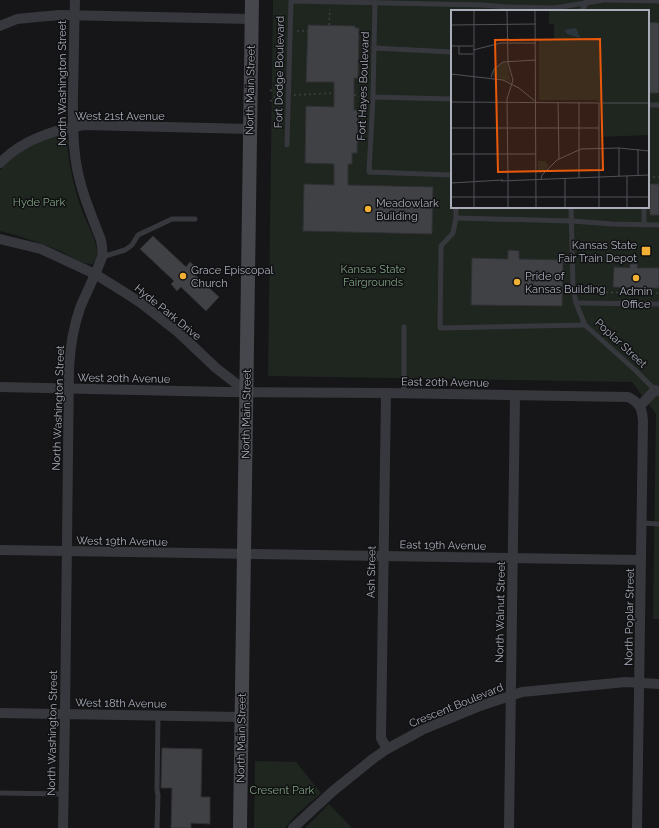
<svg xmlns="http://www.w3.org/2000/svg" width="659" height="828" viewBox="0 0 659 828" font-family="Raleway,sans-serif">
	<rect width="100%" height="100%" fill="#161618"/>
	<g fill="#1e261f" fill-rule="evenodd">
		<path d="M273 0H659V619H653L656 414 632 382 268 376ZM452 11H648V207H452Z"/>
		<path d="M60 135C66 135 68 138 69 144L67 146C69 162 72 177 76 192 78 200 81 208 84 216 90 229 100 246 96 261L92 264C82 265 69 255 60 251 41 243 20 236 0 231V170C17 152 36 142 60 135Z"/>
		<polygon points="255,761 296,762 321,793 295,816 285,828 254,828"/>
		<polygon points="329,804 352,828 305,828"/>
	</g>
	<g fill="#404145" stroke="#303034">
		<polygon points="648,22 659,23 659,93 648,93"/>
		<polygon points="308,25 355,26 355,28 359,28 358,78 354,78 354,110 358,110 357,153 352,153 352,164 348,164 348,185 433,187 432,234 303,231 304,184 334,185 334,164 305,163 306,106 334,107 334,82 306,82"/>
		<rect x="650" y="184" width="9" height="31"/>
		<polygon points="153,236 186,267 190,262 196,267 192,272 219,297 206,311 181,287 177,291 171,284 174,281 140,249"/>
		<polygon points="508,250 519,251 519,259 563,260 562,306 471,305 472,258 508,259"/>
		<polygon points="630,264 638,264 637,268 659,268 659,288 652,288 652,292 640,292 640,288 613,287 614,267 630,268"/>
		<polygon points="162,748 202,749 201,797 210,797 210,824 191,823 191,828 171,828 172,788 161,788"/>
	</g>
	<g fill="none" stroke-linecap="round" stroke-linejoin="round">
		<g stroke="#3d3f44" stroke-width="1.5" stroke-dasharray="2 3" stroke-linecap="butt">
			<polyline points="329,25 330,9"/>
			<polyline points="297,31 308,31"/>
			<polyline points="270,90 275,92 277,95 282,95"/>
			<polyline points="294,95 334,93"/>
			<polyline points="354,95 366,97"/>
			<polyline points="270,101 272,100 277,95"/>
			<polyline points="648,177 659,177"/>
			<polyline points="581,292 659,293"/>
		</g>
		<g stroke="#37383d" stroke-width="5">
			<polyline points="606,0 659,1"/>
			<polyline points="375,1 373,97 369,172 452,175"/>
			<polyline points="581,11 586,4 586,0"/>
			<polyline points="374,48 452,52"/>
			<polyline points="373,97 452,99"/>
			<polyline points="648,105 659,105"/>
			<polyline points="287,145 291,1 483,5 507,7 554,8 604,0"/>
			<polyline points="456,207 456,218 453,233 441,246 440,328 585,325"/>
			<polyline points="571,207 573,287 576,303 585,325 635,370 659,394"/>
			<polyline points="644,207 644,225"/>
			<polyline points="456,218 572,221 612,224 659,225"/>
			<polyline points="102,257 125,250 132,245 138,235 172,219 195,219"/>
			<polyline points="576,303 659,304"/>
			<polyline points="404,327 404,394"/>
			<polyline points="642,523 659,524"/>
			<polyline points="0,793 63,794"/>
			<polyline points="157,828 158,795 157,790 158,716"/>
		</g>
		<g stroke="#37383d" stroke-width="10">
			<polyline points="0,26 17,19 37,17 60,15 251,19"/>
			<path d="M0 163C22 140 53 130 84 125L250 129"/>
			<polyline points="0,239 41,249 95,274 124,292 141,303 178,332 216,368 247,392"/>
			<path d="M0 387 226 392 386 393 628 397C640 403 642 408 643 421L637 828"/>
			<polyline points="386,393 381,738 387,749"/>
			<polyline points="640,406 655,390"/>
			<polyline points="0,550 641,560"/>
			<polyline points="0,713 241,717"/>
			<path d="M63 828 65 714 69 369C70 348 73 328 80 308 87 291 96 274 102 257 103 251 102 246 101 240 91 214 80 189 76 162 72 138 73 115 73 92 74 61 74 31 75 0"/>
			<polyline points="293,828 333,791 374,758 387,749 422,730 480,706 522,692 626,682 659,684"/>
			<polyline points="509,828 515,396"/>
		</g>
		<polyline stroke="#45474d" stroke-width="14" points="240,828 252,0"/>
	</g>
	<g fill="#f2b134" stroke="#111113" stroke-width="1.5">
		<circle cx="368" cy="209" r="4"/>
		<rect x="641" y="246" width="10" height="10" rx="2"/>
		<circle cx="183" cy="276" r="4"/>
		<circle cx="636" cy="278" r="4"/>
		<circle cx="517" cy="282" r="4"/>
	</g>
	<g text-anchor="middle" stroke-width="3" stroke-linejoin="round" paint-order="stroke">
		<g font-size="11" fill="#a8adb8" stroke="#111113">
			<text transform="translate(279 72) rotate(-89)" y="4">Fort Dodge Boulevard</text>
			<text transform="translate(62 83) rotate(-90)" y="4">North Washington Street</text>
			<text transform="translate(363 86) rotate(-88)" y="4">Fort Hayes Boulevard</text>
			<text transform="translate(250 90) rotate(-89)" y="4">North Main Street</text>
			<text x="120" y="120">West 21st Avenue</text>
			<text transform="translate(168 312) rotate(39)" y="4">Hyde Park Drive</text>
			<text transform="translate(621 343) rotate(43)" y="4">Poplar Street</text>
			<text transform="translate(124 378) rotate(1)" y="4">West 20th Avenue</text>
			<text transform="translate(445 382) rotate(1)" y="4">East 20th Avenue</text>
			<text transform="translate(58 408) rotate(-88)" y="4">North Washington Street</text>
			<text transform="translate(246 414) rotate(-89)" y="4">North Main Street</text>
			<text transform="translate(122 541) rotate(1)" y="4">West 19th Avenue</text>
			<text transform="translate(443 545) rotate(1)" y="4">East 19th Avenue</text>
			<text transform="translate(371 572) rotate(-89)" y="4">Ash Street</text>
			<text transform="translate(500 612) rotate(-89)" y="4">North Walnut Street</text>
			<text transform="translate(629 617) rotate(-89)" y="4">North Poplar Street</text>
			<text transform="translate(121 703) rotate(1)" y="4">West 18th Avenue</text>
			<text transform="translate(456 705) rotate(-22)" y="4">Crescent Boulevard</text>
			<text transform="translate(52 733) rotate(-89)" y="4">North Washington Street</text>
			<text transform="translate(241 738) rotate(-89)" y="4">North Main Street</text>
		</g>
		<g font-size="11" fill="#7fa381" stroke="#111113">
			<text x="39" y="206">Hyde Park</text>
			<text x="373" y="273">Kansas State<tspan x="373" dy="13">Fairgrounds</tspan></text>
			<text x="282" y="794">Cresent Park</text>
		</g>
		<g font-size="11" fill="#a8adb8" stroke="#111113" text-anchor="start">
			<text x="376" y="207">Meadowlark<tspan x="376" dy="13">Building</tspan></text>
			<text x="637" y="249" text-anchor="end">Kansas State<tspan x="637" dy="13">Fair Train Depot</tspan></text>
			<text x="191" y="274">Grace Episcopal<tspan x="191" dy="13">Church</tspan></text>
			<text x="525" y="280">Pride of<tspan x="525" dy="13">Kansas Building</tspan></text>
			<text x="636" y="295" text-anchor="middle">Admin<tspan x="636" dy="13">Office</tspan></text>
		</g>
	</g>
	<g transform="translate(451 10)">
		<rect width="198" height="198" fill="#161618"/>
		<path d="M98 0H198V125L150 127V95L146 90H88V29H103V14H98ZM52 52 56 53 60 72 42 67V61ZM87 151H94L98 156 90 164 87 162Z" fill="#1e261f"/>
		<path d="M125 18 129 28 116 24 113 20Z" fill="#2c353c"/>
		<path fill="none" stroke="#505258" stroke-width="1" d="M56 0 57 53 62 70 56 89 57 170M84 0 85 198M0 15 85 14M0 36H22M8 36V44H22M22 40 50 33H85M0 64 52 70 68 78 85 92M40 67 43 59 52 52 85 50M0 92 148 93M107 92 108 149M128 92V168M148 93V198M152 93H198M0 118H148M168 138V166M0 144H85M176 166V198M187 166V139M114 168V198M90 169 91 165 106 150 130 139 168 138 198 141M50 171 198 165M57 171V198M0 173 52 170M0 187H198M23 198V0"/>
		<path fill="#e8590c" fill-opacity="0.15" stroke="#e8590c" stroke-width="2" d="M149 29 152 160 47 162 44 30Z"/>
		<rect width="198" height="198" fill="none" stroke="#a8adb8" stroke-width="2"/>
	</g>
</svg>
